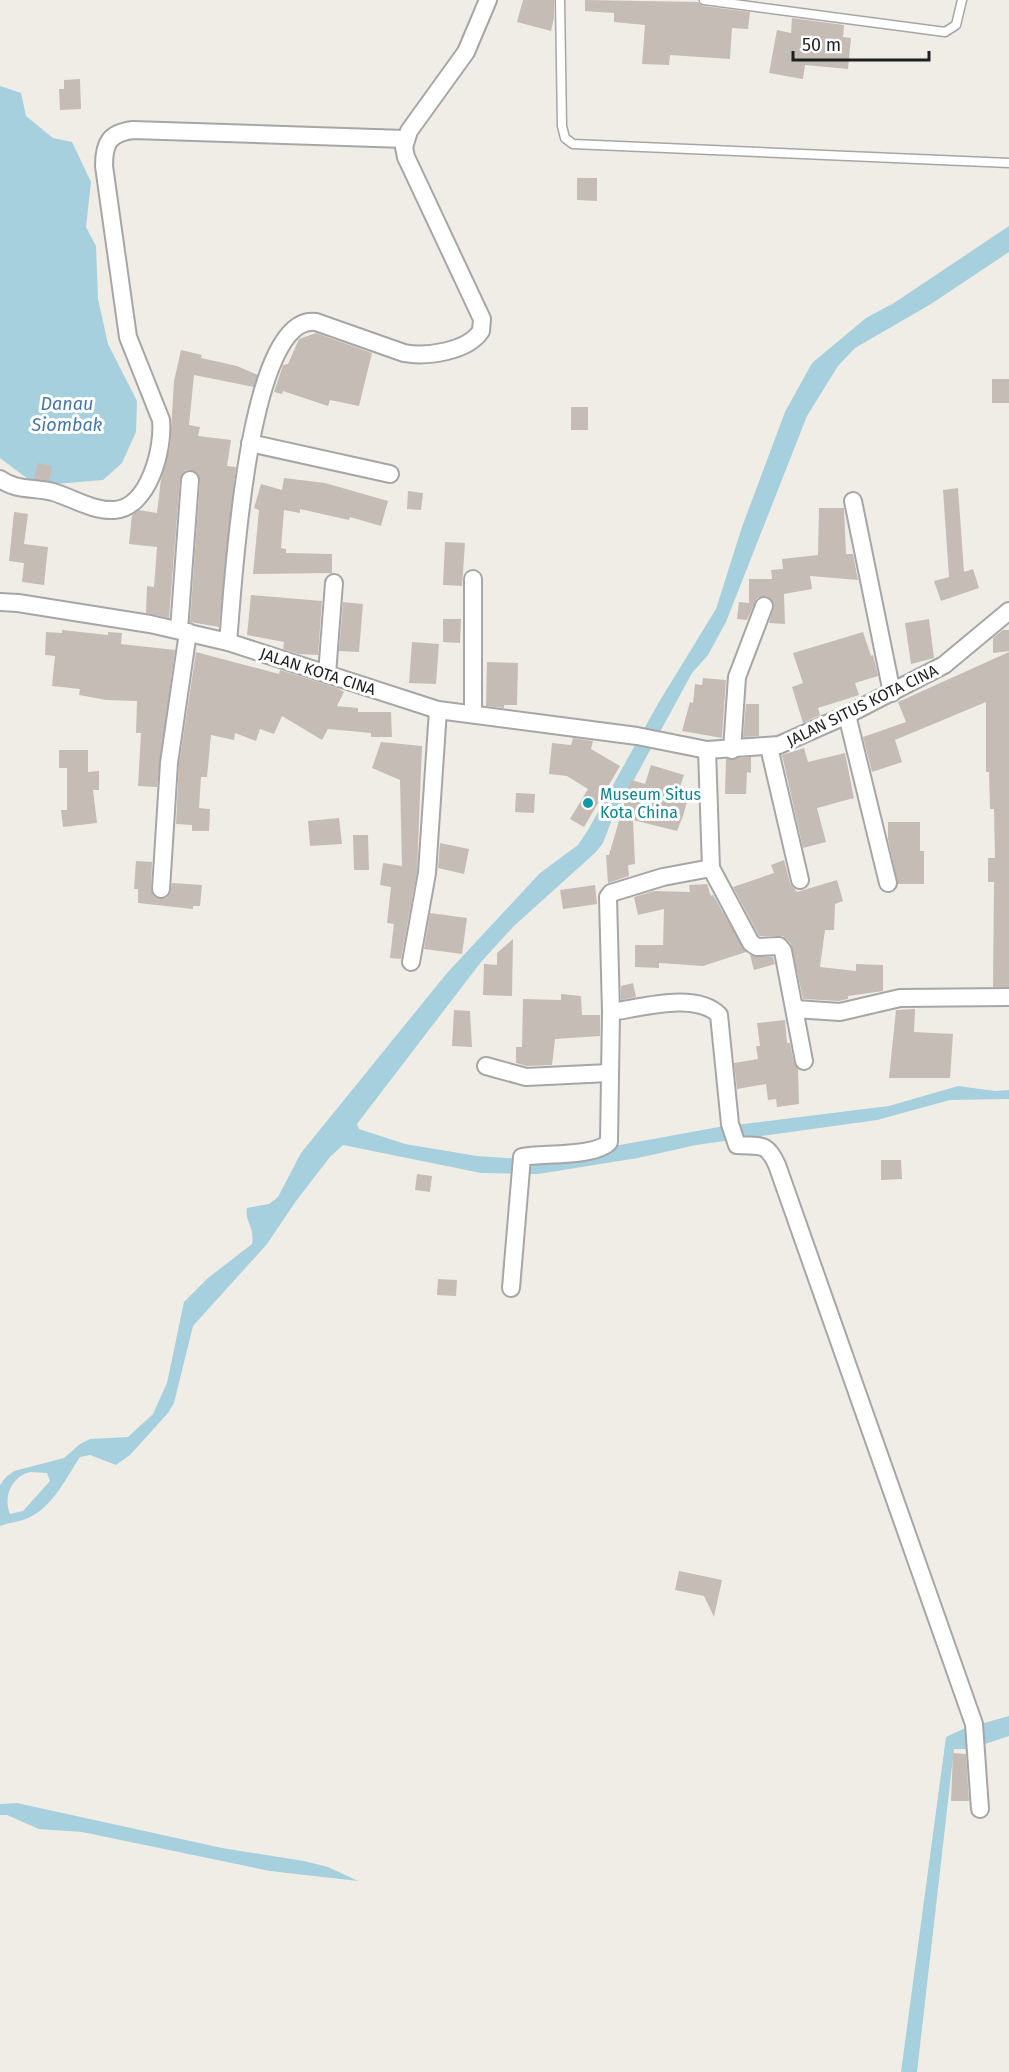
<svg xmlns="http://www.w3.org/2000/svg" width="1009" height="2072" viewBox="0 0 1009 2072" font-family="'Fira Sans',sans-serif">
	<rect width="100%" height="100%" fill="#f0ede6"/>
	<g fill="#a6d0de" fill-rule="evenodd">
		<polygon points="0,86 21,93 26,116 53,138 72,142 91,182 86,227 96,246 98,299 108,344 137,401 136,432 122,463 103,480 44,485 28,479 0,458"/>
		<path d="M1009 226V252L931 304 855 348 838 366 807 416 726 622 708 655 692 673 611 822 603 843 596 852 514 926 481 962 357 1124 359 1129 405 1144 477 1156 537 1160 719 1127 889 1106 958 1086 995 1091 1009 1090V1099L950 1100 877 1120 696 1145 638 1158 538 1174 481 1173 343 1145 330 1157 296 1201 267 1244 193 1326 174 1403 168 1413 130 1455 116 1465 90 1455 80 1457C67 1477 53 1505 32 1516 22 1522 10 1522 0 1526V1485L6 1477 14 1471 64 1458 80 1444 90 1439 128 1437 153 1414 167 1383 184 1302 208 1278 252 1244C255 1228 244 1220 247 1208L269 1204 278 1197 301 1153 447 973 540 873 578 845 588 830 659 702 716 609 742 527 785 412 812 363 866 318 894 303ZM30 1472 47 1473 50 1481 23 1511 10 1514C3 1497 11 1477 30 1472Z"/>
		<polygon points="1009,1716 1009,1736 970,1749 954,1749 917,2072 901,2072 946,1737 963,1729"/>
		<polygon points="17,1803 222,1848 304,1861 328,1867 358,1881 270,1871 82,1832 39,1829 7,1815 0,1815 0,1804"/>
	</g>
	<g fill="#c5bcb5">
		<polygon points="523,0 554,0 554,18 551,31 517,22"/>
		<polygon points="585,0 698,2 703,6 750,12 748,29 732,28 730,59 670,55 669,65 642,64 645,25 614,22 614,13 585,11"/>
		<polygon points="792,18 844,25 843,37 851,38 848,69 805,65 803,79 769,73 777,30 791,33"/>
		<polygon points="80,79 81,109 60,110 59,89 64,89 64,80"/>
		<polygon points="577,178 597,178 597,201 577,200"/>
		<polygon points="316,333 372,353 359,406 330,400 328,406 283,391 282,394 274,392 283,365 288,364 299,339"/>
		<polygon points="181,350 202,355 201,358 237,366 258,375 254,387 194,375 189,425 200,427 198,436 231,440 227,466 236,467 219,627 190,622 200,481 196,472 186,470 180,479 169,618 146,613 147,586 154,587 157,547 129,544 132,515 139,510 157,513 161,479 170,447 174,381"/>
		<rect x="992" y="379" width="17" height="24"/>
		<rect x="571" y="407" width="17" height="23"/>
		<polygon points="38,463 52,466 49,481 34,479"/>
		<polygon points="284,478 325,483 388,501 381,526 350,517 349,520 300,509 300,513 284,510 281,548 286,549 286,553 332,554 332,573 253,574 259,510 254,508 261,484 282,490"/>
		<polygon points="958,488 964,572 973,569 979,588 941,601 934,581 949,577 943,490"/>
		<polygon points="408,491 423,493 421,510 407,509"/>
		<polygon points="819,508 844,508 846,554 853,554 858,580 810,576 812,589 784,594 785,624 769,623 774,605 767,596 757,598 747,620 737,619 739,602 749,603 749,579 772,579 771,570 783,569 782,559 818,555"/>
		<polygon points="14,512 28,514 24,544 48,547 44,585 22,582 24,563 9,561"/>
		<polygon points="445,542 465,543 462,586 443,585"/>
		<polygon points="251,595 322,601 318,655 299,654 283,649 284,642 247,635"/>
		<polygon points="343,602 363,604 359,652 339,651"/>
		<polygon points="443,619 461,619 460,643 443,642"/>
		<polygon points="929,619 934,658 911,664 905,623"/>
		<polygon points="62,630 108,635 108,632 122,633 121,644 175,650 157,787 138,786 141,733 136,733 137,701 106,700 79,695 80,689 52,686 55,656 45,655 46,632 62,633"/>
		<polygon points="1003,630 1009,630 1009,651 993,653 993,638"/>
		<polygon points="863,632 871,656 873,655 878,676 855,683 859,695 818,708 820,715 803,723 792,687 803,683 793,653"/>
		<polygon points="412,642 439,644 436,684 409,683"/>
		<polygon points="196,652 279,674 280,670 337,688 344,692 337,706 358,708 358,712 391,712 392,737 371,737 371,733 328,729 322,740 282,716 274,734 260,729 256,741 235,733 234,740 211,735 207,777 201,777 199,808 210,809 209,831 192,831 192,825 176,824 179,764"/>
		<polygon points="1009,652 1009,987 993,987 994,882 988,882 988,858 995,858 994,809 990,809 989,772 986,772 986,702 895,740 902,762 872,772 863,737 906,722 898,702"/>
		<polygon points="487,662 518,663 517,705 504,705 504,708 486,706"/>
		<polygon points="703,678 726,680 722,738 682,731 690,702 693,703 695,684 702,685"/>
		<polygon points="746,704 759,704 759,736 743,737"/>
		<polygon points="573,738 593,741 591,749 620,766 584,827 570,819 588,789 567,776 549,774 552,743 571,745"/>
		<polygon points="381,742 422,746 417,872 401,959 390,958 394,924 387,923 391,887 380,885 383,863 402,866 400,780 372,768"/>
		<polygon points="804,748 808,762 845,753 854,798 817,808 826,842 803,848 782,755"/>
		<polygon points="59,750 88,750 88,772 99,771 99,790 93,790 97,823 63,827 61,810 67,810 67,768 59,768"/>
		<polygon points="751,757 751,773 747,772 746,794 725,794 726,759"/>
		<polygon points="651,765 684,775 679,790 689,794 683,816 677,831 633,820 635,864 628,865 629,876 608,883 606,855 609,855 631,780 645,784"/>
		<polygon points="516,793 535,794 534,813 515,812"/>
		<polygon points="339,818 342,844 310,846 308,821"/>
		<polygon points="888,822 920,822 920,851 924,851 924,884 898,884 888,839"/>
		<polygon points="353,835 368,835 369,870 354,870"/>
		<polygon points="440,843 469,849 464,874 438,868"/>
		<polygon points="784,860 790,883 797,892 837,880 843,901 835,904 834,930 825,930 820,967 856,971 856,964 883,965 883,991 848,996 848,999 839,1001 803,999 791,944 783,936 759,936 733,887 774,873 771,865"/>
		<polygon points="136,861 152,862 151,889 155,897 166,898 170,894 172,883 202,885 200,906 193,906 193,909 138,903 138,889 134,889"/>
		<polygon points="707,884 711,896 713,895 746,952 703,966 659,963 659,968 635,967 635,945 663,945 664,909 638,915 634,897 654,891 690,892 689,885"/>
		<polygon points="595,885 597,904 563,909 560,890"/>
		<polygon points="430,913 467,918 462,954 424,949"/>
		<polygon points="513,939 512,996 483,995 484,964 497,965 497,953"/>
		<polygon points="750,955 773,957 775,964 754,970"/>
		<polygon points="633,983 636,997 621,1000 621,986"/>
		<polygon points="561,994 581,996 582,1015 600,1015 600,1036 555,1039 552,1065 527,1066 516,1063 516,1047 522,1047 523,999 561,1000"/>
		<polygon points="915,1009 914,1032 953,1034 950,1078 889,1078 896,1010"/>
		<polygon points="454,1010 470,1011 472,1047 452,1046"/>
		<polygon points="785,1020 787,1043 790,1043 794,1063 798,1069 799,1104 777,1107 776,1099 768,1100 766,1084 737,1089 734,1063 758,1059 756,1046 760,1046 757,1023"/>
		<polygon points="881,1160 901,1160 902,1179 881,1180"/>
		<polygon points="417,1174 432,1176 430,1192 415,1190"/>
		<polygon points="438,1279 457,1280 456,1296 437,1295"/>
		<polygon points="679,1571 722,1580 714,1617 704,1596 675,1590"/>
		<polygon points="953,1753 966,1754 969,1801 951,1801"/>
	</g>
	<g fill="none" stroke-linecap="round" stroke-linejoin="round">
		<defs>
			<g id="service">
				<polyline points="560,0 562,126 565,138 573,144 1009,163"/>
				<polyline points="704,0 945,32 956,25 962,0"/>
			</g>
			<g id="minor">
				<polyline points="250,443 390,474"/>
				<path d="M0 479C16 491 34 487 53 492 73 498 92 511 114 510 149 508 164 448 161 420L128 337 104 166C104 142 110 133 133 130L405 139"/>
				<polyline points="853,501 892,693"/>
				<polyline points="0,602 18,603 150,624 228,642 438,710 637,736 707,750 779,745 847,715 944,665 1009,611"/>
				<polyline points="179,630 190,480"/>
				<path d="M228 642C233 592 246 312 316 322L404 353C426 357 467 352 481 331L482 319 406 157 404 147 409 131 466 52 488 0"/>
				<polyline points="327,674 334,583"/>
				<polyline points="473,713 473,579"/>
				<polyline points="847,715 888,883"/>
				<polyline points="769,747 800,880"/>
				<polyline points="707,750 711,868 751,943 757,947 779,946 783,951 804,1061"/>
				<polyline points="732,750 737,677 764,606"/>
				<polyline points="161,889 169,763 188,632"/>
				<polyline points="411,962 427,873 438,710"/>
				<polyline points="795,1009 840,1012 900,998 1009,997"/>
				<path d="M611 1012C640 1008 696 991 719 1015L730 1124 737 1145C760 1147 766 1141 777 1165L974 1724 980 1809"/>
				<polyline points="486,1066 526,1077 609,1073"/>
				<path d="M511 1288 522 1157C542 1153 596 1157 609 1142L611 1012 608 897 611 893 663 877 711 868"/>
			</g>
		</defs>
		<use href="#service" stroke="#a6a6a6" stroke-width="11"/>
		<use href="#minor" stroke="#a6a6a6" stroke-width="20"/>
		<use href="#service" stroke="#fff" stroke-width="8"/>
		<use href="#minor" stroke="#fff" stroke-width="16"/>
	</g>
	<circle fill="#0f9aa8" stroke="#fff" stroke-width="2" cx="588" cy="803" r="6"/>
	<g text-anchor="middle" stroke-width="6" stroke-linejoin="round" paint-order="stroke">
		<g font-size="16" fill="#1f1f1f" stroke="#fff">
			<text transform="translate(318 671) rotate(18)" y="6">JALAN KOTA CINA</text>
			<text transform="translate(862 705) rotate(-26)" y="6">JALAN SITUS KOTA CINA</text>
		</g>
		<g font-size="16" fill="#0d838f" stroke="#fff" text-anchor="start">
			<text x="600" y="800">Museum Situs<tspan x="600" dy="18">Kota China</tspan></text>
		</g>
		<g font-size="18" font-style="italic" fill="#4776a9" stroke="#fff">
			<text x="67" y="410">Danau<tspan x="67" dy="21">Siombak</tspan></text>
		</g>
	</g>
	<path d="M793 51v9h136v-9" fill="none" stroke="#1f1f1f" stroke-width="3"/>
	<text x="802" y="51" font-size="18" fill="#1f1f1f" stroke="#ffffff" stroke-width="4.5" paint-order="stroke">50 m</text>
</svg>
